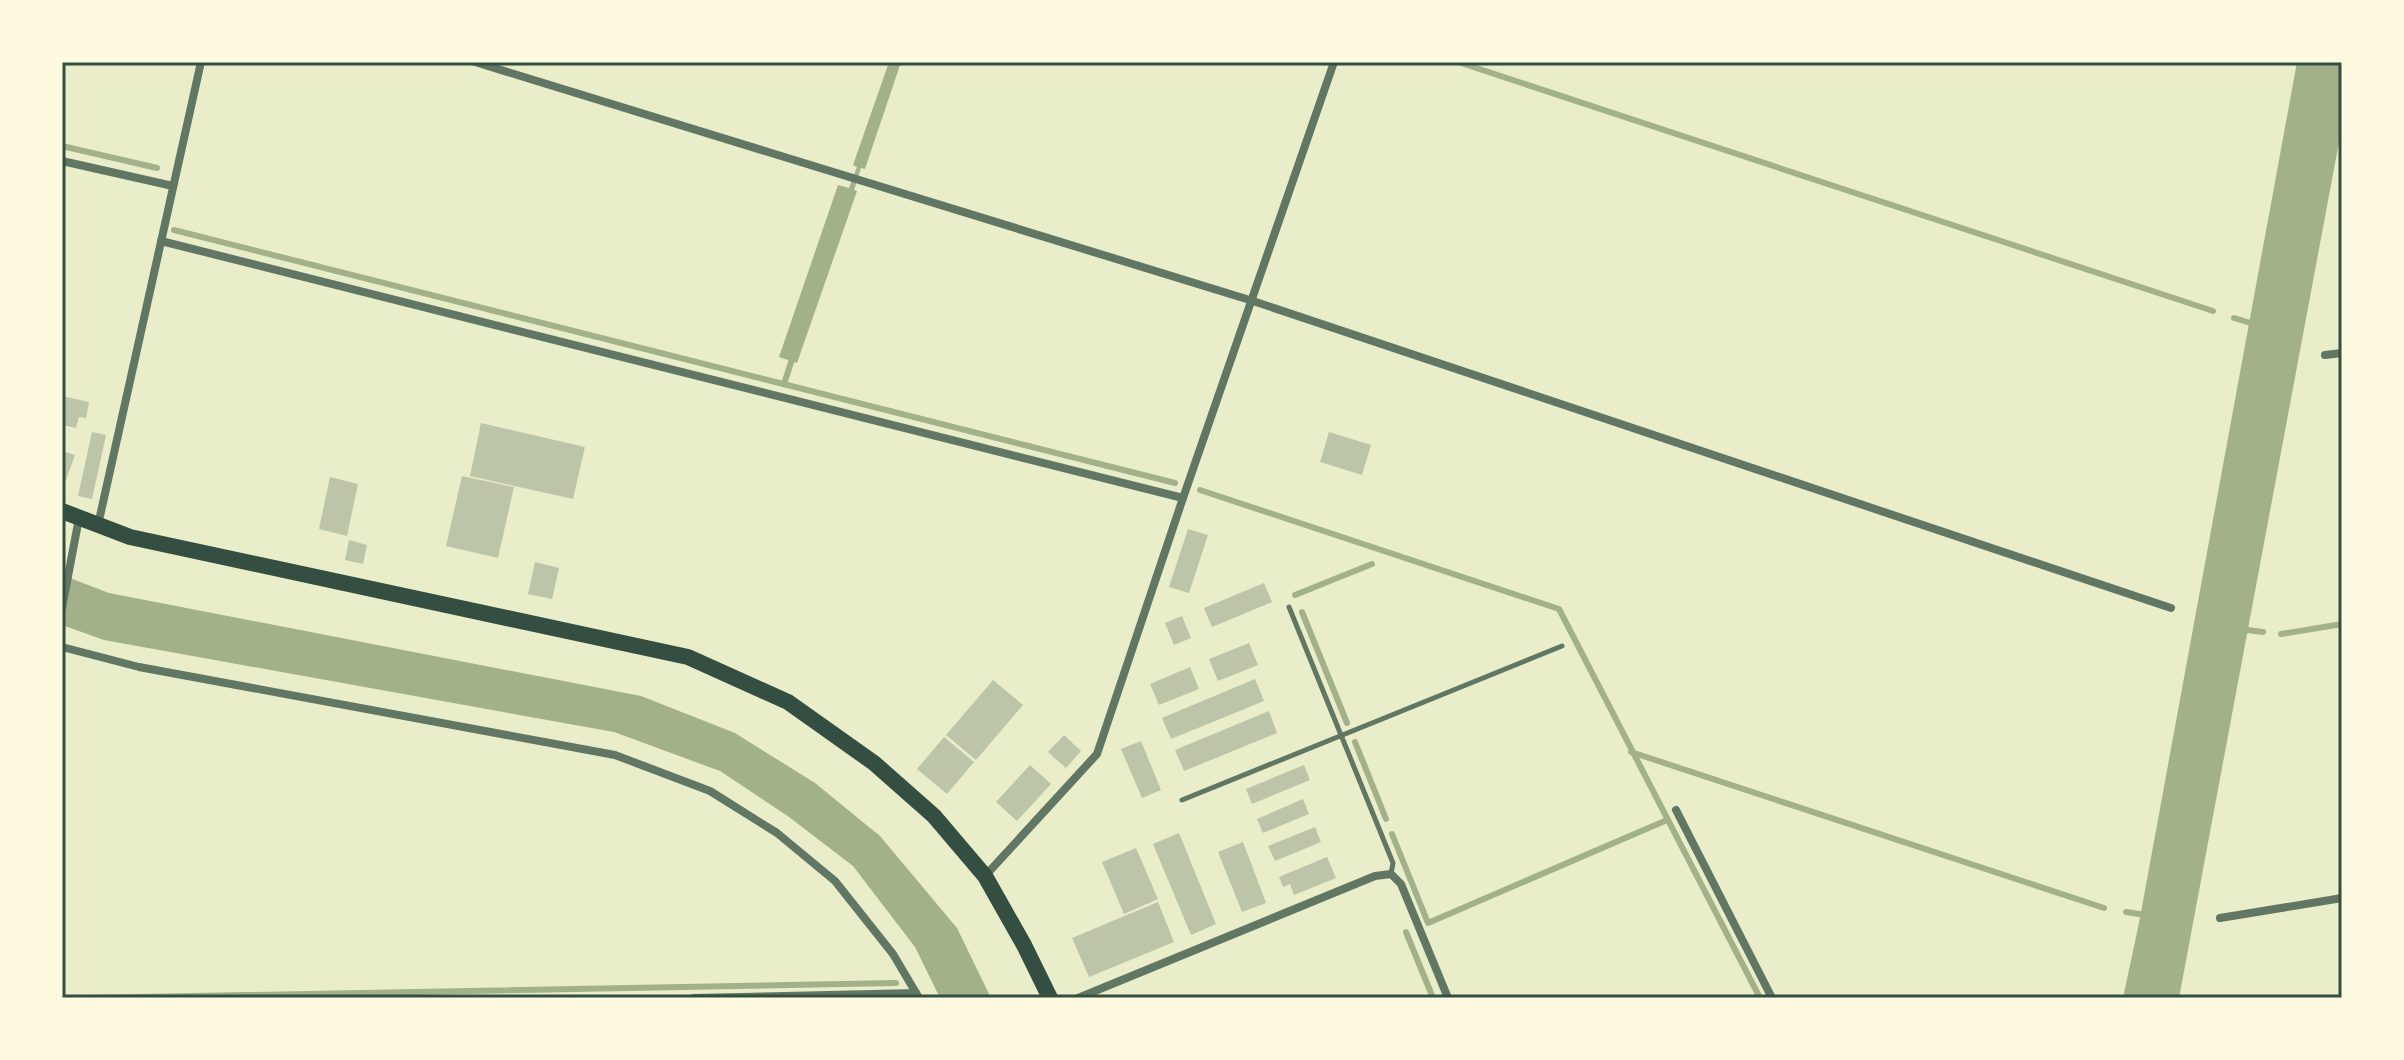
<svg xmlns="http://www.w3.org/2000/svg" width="2404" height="1060" viewBox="0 0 2404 1060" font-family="'IBM Plex Serif',serif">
	<rect width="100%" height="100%" fill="#e9edc9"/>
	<g fill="#a3b18a">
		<polygon points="889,62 901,62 865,169 861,168 854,190 857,191 797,363 779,357 838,185 849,188 857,167 853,165"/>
		<polygon points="2297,62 2342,62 2342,126 2179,998 2123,998 2139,923"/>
		<polygon points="62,575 109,593 641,696 735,733 815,783 880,836 957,928 991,998 940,998 915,947 853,866 789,817 720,771 614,732 104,640 62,625"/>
	</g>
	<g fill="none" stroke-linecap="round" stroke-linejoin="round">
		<g stroke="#a3b18a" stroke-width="6">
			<polyline points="1458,62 2213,311"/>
			<polyline points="62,146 157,168"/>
			<polyline points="174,230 1175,483"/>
			<polyline points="2234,318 2254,324"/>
			<polyline points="784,384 794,353"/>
			<polyline points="1200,490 1559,609 1760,998"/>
			<polyline points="1295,595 1372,564"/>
			<polyline points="1302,612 1347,723"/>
			<polyline points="2239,629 2263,632"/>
			<polyline points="2281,634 2342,624"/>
			<polyline points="1355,742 1386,819"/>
			<polyline points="1631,752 2104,908"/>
			<polyline points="1392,834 1428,923 1667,820"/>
			<polyline points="2126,912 2146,915"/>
			<polyline points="1406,932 1433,998"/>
			<polyline points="86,998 896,983"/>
		</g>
	</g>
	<g fill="#bcc5a7">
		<polygon points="62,396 89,402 86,418 79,417 76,428 62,425"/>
		<polygon points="481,423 585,447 573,499 470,476"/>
		<polygon points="92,432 106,435 92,499 78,496"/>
		<polygon points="1329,432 1371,445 1362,475 1320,462"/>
		<polygon points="62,451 75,455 66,480 62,479"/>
		<polygon points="462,476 514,487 498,558 446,546"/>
		<polygon points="330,477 358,484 347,536 319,529"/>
		<polygon points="1188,529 1208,535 1189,593 1169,587"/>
		<polygon points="349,540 367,545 363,564 345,560"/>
		<polygon points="535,562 559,568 552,599 528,594"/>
		<polygon points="1264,583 1272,602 1212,627 1204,608"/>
		<polygon points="1182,616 1191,638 1174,645 1165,623"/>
		<polygon points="1249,643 1258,665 1218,681 1209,659"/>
		<polygon points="1190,667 1199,689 1159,705 1150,684"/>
		<polygon points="1255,679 1264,701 1171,739 1162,718"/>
		<polygon points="993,680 1023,705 976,760 946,735"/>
		<polygon points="1269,711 1277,733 1184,771 1175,750"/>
		<polygon points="1064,735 1081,751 1066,768 1048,752"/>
		<polygon points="944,737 974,762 947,794 917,769"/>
		<polygon points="1141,741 1161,790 1142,798 1121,749"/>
		<polygon points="1030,765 1051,784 1017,821 996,802"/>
		<polygon points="1304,765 1310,780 1252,804 1246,789"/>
		<polygon points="1303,799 1309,814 1263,833 1257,819"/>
		<polygon points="1315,827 1321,842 1275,861 1268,846"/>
		<polygon points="1179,833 1216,924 1191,935 1153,844"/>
		<polygon points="1243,842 1266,903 1242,912 1218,852"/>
		<polygon points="1136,848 1158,899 1124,914 1102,862"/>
		<polygon points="1327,857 1336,878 1294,895 1290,884 1283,887 1279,877"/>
		<polygon points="1158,902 1174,942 1089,977 1072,938"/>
	</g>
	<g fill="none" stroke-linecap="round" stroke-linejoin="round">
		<g stroke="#617663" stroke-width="5">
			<polyline points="1289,607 1393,863 1391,874"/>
			<polyline points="1182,800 1562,646"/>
		</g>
		<g stroke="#617663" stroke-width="8">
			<polyline points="475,62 1253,301 2171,608"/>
			<polyline points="62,161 173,186"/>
			<polyline points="161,241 1183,498"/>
			<polyline points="2325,355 2342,353"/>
			<polyline points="98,525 201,62"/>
			<polyline points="62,608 79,518"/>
			<polyline points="62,647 139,667 615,755 710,791 777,833 835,881 893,954 919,998"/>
			<polyline points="1676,810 1772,998"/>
			<polyline points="985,876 1097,754 1183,498 1334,62"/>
			<polyline points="2220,918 2342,898"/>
			<polyline points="694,998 916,993"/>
			<polyline points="1078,998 1375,876 1391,874 1401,884 1448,998"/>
		</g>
		<polyline stroke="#344e41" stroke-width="16" points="62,511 130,537 688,657 788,702 874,763 934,816 985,876 1024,945 1050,998"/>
	</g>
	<rect width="2404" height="1060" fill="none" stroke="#fefae0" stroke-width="128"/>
	<rect x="64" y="64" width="2276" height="932" fill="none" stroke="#344e41" stroke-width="3"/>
</svg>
